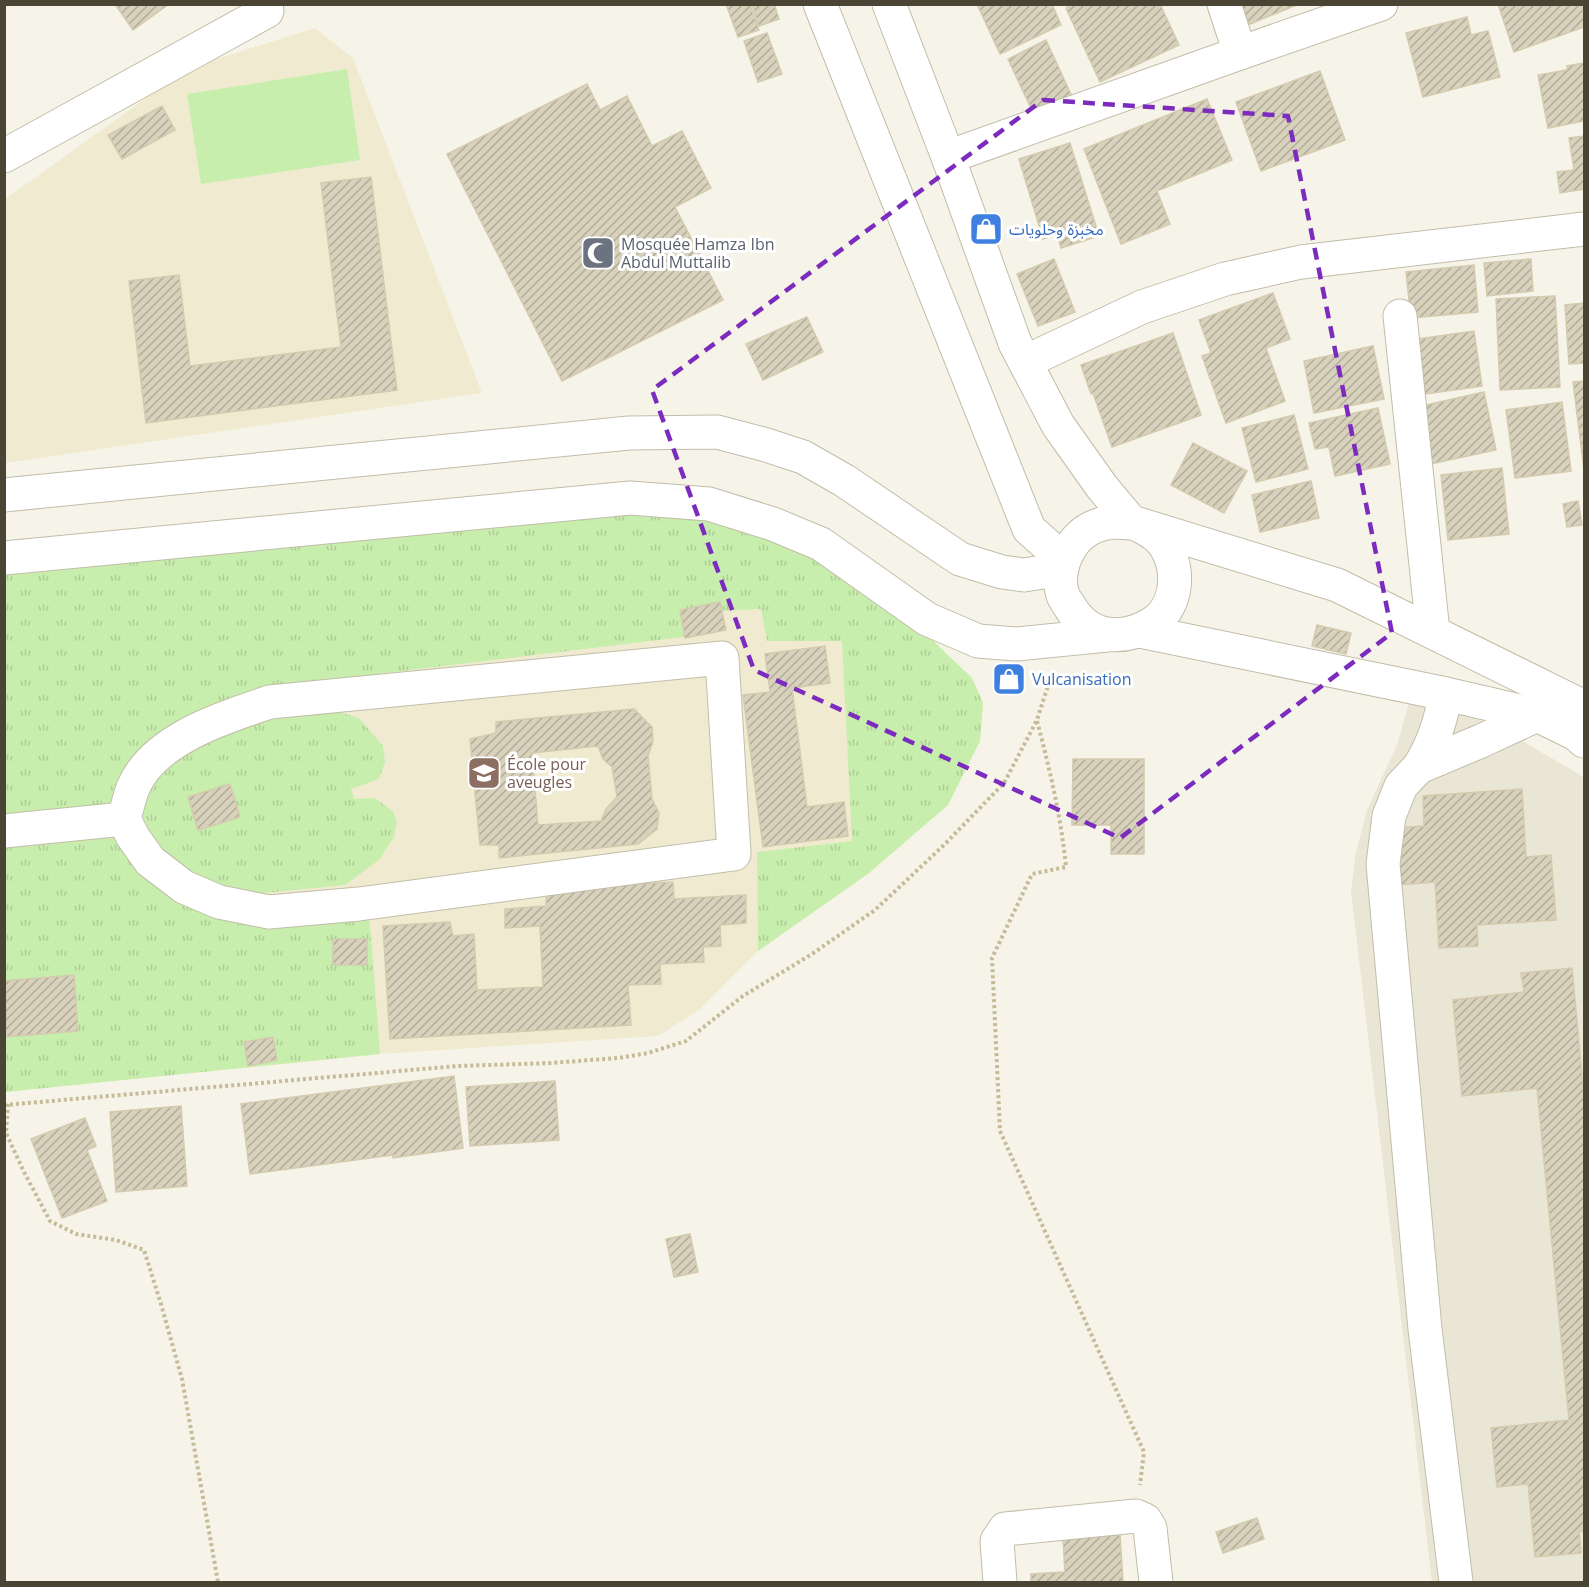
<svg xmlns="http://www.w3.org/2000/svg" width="1589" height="1587" viewBox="0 0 1589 1587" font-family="'Open Sans','Noto Sans Arabic',sans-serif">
	<defs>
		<pattern id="grass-tufts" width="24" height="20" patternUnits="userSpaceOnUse" patternTransform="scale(1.5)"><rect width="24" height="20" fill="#c8eead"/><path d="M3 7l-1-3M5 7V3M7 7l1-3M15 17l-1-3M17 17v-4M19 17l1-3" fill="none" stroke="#adcd95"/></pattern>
		<pattern id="building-hatch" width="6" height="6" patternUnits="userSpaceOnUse" patternTransform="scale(1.5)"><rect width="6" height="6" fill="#d8d1bc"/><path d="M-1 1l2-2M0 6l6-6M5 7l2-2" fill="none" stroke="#b1ab9a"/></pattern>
	</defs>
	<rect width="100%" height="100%" fill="#f6f3e8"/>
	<polygon fill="#eae6d5" points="1410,700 1477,718 1522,741 1584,777 1584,1582 1432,1582 1351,891 1356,852 1367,810 1397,745"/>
	<g fill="#f0ebd0">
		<polygon points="315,28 353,58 482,393 5,463 4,200 188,68"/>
		<polygon points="605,510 972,678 983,703 980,741 948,805 869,873 758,951 699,1010 658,1036 380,1054 5,1092 5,565"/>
	</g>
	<polygon fill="url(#grass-tufts)" points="605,510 703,518 776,540 845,568 923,631 972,678 983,703 980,741 948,805 869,873 758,951 757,852 852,841 842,641 767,641 761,609 695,612 692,636 261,688 359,718 383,746 385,762 379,779 351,789 354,799 374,798 393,811 397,822 394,837 379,860 345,885 264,893 266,916 368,908 371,936 380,1054 5,1092 5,565"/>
	<polygon fill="#c8eead" points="347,69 360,160 201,184 187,94"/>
	<g fill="url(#building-hatch)" stroke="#d4caae" stroke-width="1.5" fill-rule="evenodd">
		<polygon points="115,4 169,4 133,30"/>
		<polygon points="726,4 750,4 759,30 738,37"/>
		<polygon points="752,4 774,4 779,19 759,26"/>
		<polygon points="977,4 1052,4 1061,25 1000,54"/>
		<polygon points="1073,4 1160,4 1179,45 1100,82 1066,8"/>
		<polygon points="1235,4 1299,4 1250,24 1238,10"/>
		<polygon points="1498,4 1581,4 1584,14 1584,27 1514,52"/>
		<polygon points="1467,17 1471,35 1488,31 1500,77 1423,97 1406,33"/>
		<polygon points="767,33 782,74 758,82 744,41"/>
		<polygon points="1046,40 1074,101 1036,119 1008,59"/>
		<polygon points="1584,63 1584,121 1548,128 1538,75 1567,70 1567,66"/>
		<polygon points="1320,71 1345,140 1261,171 1236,102"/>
		<polygon points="587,84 600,110 627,96 652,146 682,131 711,188 675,207 723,300 562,381 447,154"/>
		<polygon points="1207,99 1232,160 1157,191 1170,224 1121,244 1084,149"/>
		<polygon points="162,106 175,130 122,159 108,135"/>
		<polygon points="1584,136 1584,189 1560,193 1557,172 1574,170 1569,138"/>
		<polygon points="1070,143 1099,236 1061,248 1057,234 1043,239 1019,159"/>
		<polygon points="371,177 397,390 146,423 129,281 179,275 190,366 341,347 321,183"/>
		<polygon points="1054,259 1075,312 1038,326 1017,274"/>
		<polygon points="1531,259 1533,291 1487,296 1484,263"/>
		<polygon points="1474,265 1478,312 1411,318 1406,272"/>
		<polygon points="1273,293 1290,339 1266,348 1285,401 1226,423 1202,356 1211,353 1199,320"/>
		<polygon points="1555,296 1560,387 1500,390 1496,299"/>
		<polygon points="1584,303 1584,363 1569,364 1565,305"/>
		<polygon points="807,317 823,352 763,380 746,344"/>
		<polygon points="1474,331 1482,386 1419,395 1411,340"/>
		<polygon points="1173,333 1201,415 1112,447 1093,393 1091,394 1081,365"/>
		<polygon points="1373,346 1384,399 1314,413 1304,361"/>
		<polygon points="1584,381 1584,470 1573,382"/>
		<polygon points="1484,392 1496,450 1430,464 1417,407"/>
		<polygon points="1562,402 1571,471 1515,478 1506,410"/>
		<polygon points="1378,408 1390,464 1335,476 1329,447 1315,449 1309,423"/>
		<polygon points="1294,415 1308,469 1256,482 1242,428"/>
		<polygon points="1193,443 1247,471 1224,513 1171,485"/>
		<polygon points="1502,468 1509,534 1448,540 1441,475"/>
		<polygon points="1311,481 1319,518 1260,532 1252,495"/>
		<polygon points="1578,501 1582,525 1567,527 1563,504"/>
		<polygon points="720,602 726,630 685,638 680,610"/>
		<polygon points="1317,625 1351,633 1346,654 1312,646"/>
		<polygon points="825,646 830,683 792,688 807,807 844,802 848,836 763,847 743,695 770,692 765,654"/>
		<path d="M634 709 652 727 653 741 648 756 652 799 659 813 657 829 638 844 499 858V845H480L470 739 496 733V722ZM598 746 603 759 612 767 617 797 606 809 601 821 538 825 532 753Z"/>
		<polygon points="1073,759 1144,759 1144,854 1111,854 1111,825 1072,825"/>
		<polygon points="230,784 240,817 198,830 188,797"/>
		<polygon points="1522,789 1526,857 1551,855 1556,920 1477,925 1478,946 1439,948 1435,882 1399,885 1395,828 1424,826 1423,796"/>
		<polygon points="673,882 674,899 746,895 746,923 720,925 721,946 703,947 704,962 660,964 661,984 628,985 631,1025 390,1039 383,926 450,922 453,936 474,934 477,990 543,987 540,926 505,928 505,909 546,906 546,889"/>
		<rect x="333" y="939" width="34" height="26"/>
		<polygon points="1572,968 1584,1096 1584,1531 1579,1532 1581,1553 1535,1557 1528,1484 1497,1487 1491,1428 1569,1420 1537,1088 1462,1096 1453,1000 1524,992 1521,973"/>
		<polygon points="74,975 78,1031 4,1037 4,981"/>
		<polygon points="273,1037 277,1060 248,1066 244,1042"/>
		<polygon points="454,1076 463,1148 393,1158 393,1155 250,1174 241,1104"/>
		<polygon points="555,1081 559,1140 470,1146 466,1087"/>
		<polygon points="181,1106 187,1186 116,1192 110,1112"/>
		<polygon points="85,1118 96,1146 87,1150 107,1201 62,1218 31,1139"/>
		<polygon points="690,1234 698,1272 674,1277 666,1239"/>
		<polygon points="1257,1518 1264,1539 1223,1553 1216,1532"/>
		<polygon points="1120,1535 1123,1582 1031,1582 1031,1574 1065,1572 1063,1538"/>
	</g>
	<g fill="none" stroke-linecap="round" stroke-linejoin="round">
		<defs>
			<g id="minor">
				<polyline points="820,4 1029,529 1064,560"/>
				<polyline points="889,4 948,157 1015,343 1058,425 1102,487 1132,523"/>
				<polyline points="1224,4 1240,53"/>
				<polyline points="4,156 267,11"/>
				<polyline points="948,157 1240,53 1381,4"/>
				<polyline points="1400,316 1433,632"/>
				<polyline points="1025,362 1142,307 1225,279 1301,262 1584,229"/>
				<polyline points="4,495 629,433 717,432 763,444 803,457 845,481 960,559 1002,572 1024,575 1062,569"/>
				<path d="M1135 523C1141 527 1149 530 1155 535 1181 555 1182 604 1153 623 1122 642 1089 639 1070 607 1068 603 1064 599 1063 595 1054 569 1071 535 1096 526 1108 521 1120 522 1132 523H1135L1337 585 1584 707"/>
				<polyline points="4,558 630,498 709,504 773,524 821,544 927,619 978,641 1016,644 1107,635"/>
				<polyline points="1140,631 1446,694 1537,715 1576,734 1584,741"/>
				<path d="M722 658 734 854 359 904 269 912 219 902 184 887 150 861 133 837 124 819C127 809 129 798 133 788 153 739 225 717 270 702Z"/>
				<path d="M1446 694C1440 722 1434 743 1419 767L1481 741 1537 715"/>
				<polyline points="1419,767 1401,786 1389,816 1383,864 1425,1329 1456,1582"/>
				<polyline points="4,831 124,819"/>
				<polyline points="1000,1582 997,1541 1005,1529 1136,1516 1145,1520 1150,1528 1156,1582"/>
			</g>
		</defs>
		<use href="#minor" stroke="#c2bda9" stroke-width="35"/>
		<g stroke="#c6bb99" stroke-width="4" stroke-dasharray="3 3" stroke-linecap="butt">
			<path d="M1037 721C1050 770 1061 817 1066 867L1032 874 992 958 1000 1131 1144 1452 1140 1485"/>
			<polyline points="8,1104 6,1133 24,1172 50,1221 76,1234 116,1240 144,1250 161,1304 182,1379 218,1582"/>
			<polyline points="4,1105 458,1066 551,1063 618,1058 648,1053 686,1041 743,996 812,954 875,910 944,845 1004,783 1037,720 1052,673"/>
		</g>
		<use href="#minor" stroke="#fff" stroke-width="33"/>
	</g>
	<path fill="none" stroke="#7b2cbf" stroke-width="4.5" stroke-dasharray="12 8" stroke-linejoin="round" d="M1043 100 1288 116 1392 633 1120 838 754 670 652 390Z"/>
	<defs>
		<symbol id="shop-square" viewBox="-11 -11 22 22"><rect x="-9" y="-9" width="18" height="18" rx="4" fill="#3f7fe0" stroke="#fff"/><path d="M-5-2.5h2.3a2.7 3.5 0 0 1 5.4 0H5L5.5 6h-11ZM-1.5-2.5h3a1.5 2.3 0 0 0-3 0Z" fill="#fff"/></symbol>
		<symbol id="mosque-square" viewBox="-11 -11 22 22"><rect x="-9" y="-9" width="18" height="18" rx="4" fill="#6b7280" stroke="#fff"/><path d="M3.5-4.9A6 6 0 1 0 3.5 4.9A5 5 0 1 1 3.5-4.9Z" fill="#fff"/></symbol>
		<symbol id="school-square" viewBox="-11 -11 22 22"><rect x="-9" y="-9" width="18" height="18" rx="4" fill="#8d6e63" stroke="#fff"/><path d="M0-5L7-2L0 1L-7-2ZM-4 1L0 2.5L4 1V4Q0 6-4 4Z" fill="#fff"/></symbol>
	</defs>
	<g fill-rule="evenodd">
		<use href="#shop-square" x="967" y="210" width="38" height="38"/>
		<use href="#mosque-square" x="579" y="234" width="38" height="38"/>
		<use href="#shop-square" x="990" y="660" width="38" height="38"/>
		<use href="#school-square" x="465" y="754" width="38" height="38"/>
	</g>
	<g text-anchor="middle" stroke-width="6" stroke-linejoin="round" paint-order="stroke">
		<g font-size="16" fill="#366cbe" stroke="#fff" text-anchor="start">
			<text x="1009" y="235">مخبزة وحلويات</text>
			<text x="1032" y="685">Vulcanisation</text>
		</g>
		<g font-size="16" fill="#5b616d" stroke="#fff" text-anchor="start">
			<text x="621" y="250">Mosquée Hamza Ibn<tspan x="621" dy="18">Abdul Muttalib</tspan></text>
		</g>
		<g font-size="16" fill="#785e54" stroke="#fff" text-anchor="start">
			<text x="507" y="770">École pour<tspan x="507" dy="18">aveugles</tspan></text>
		</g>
	</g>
	<rect width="1589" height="1587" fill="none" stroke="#4a4435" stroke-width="12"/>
</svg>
